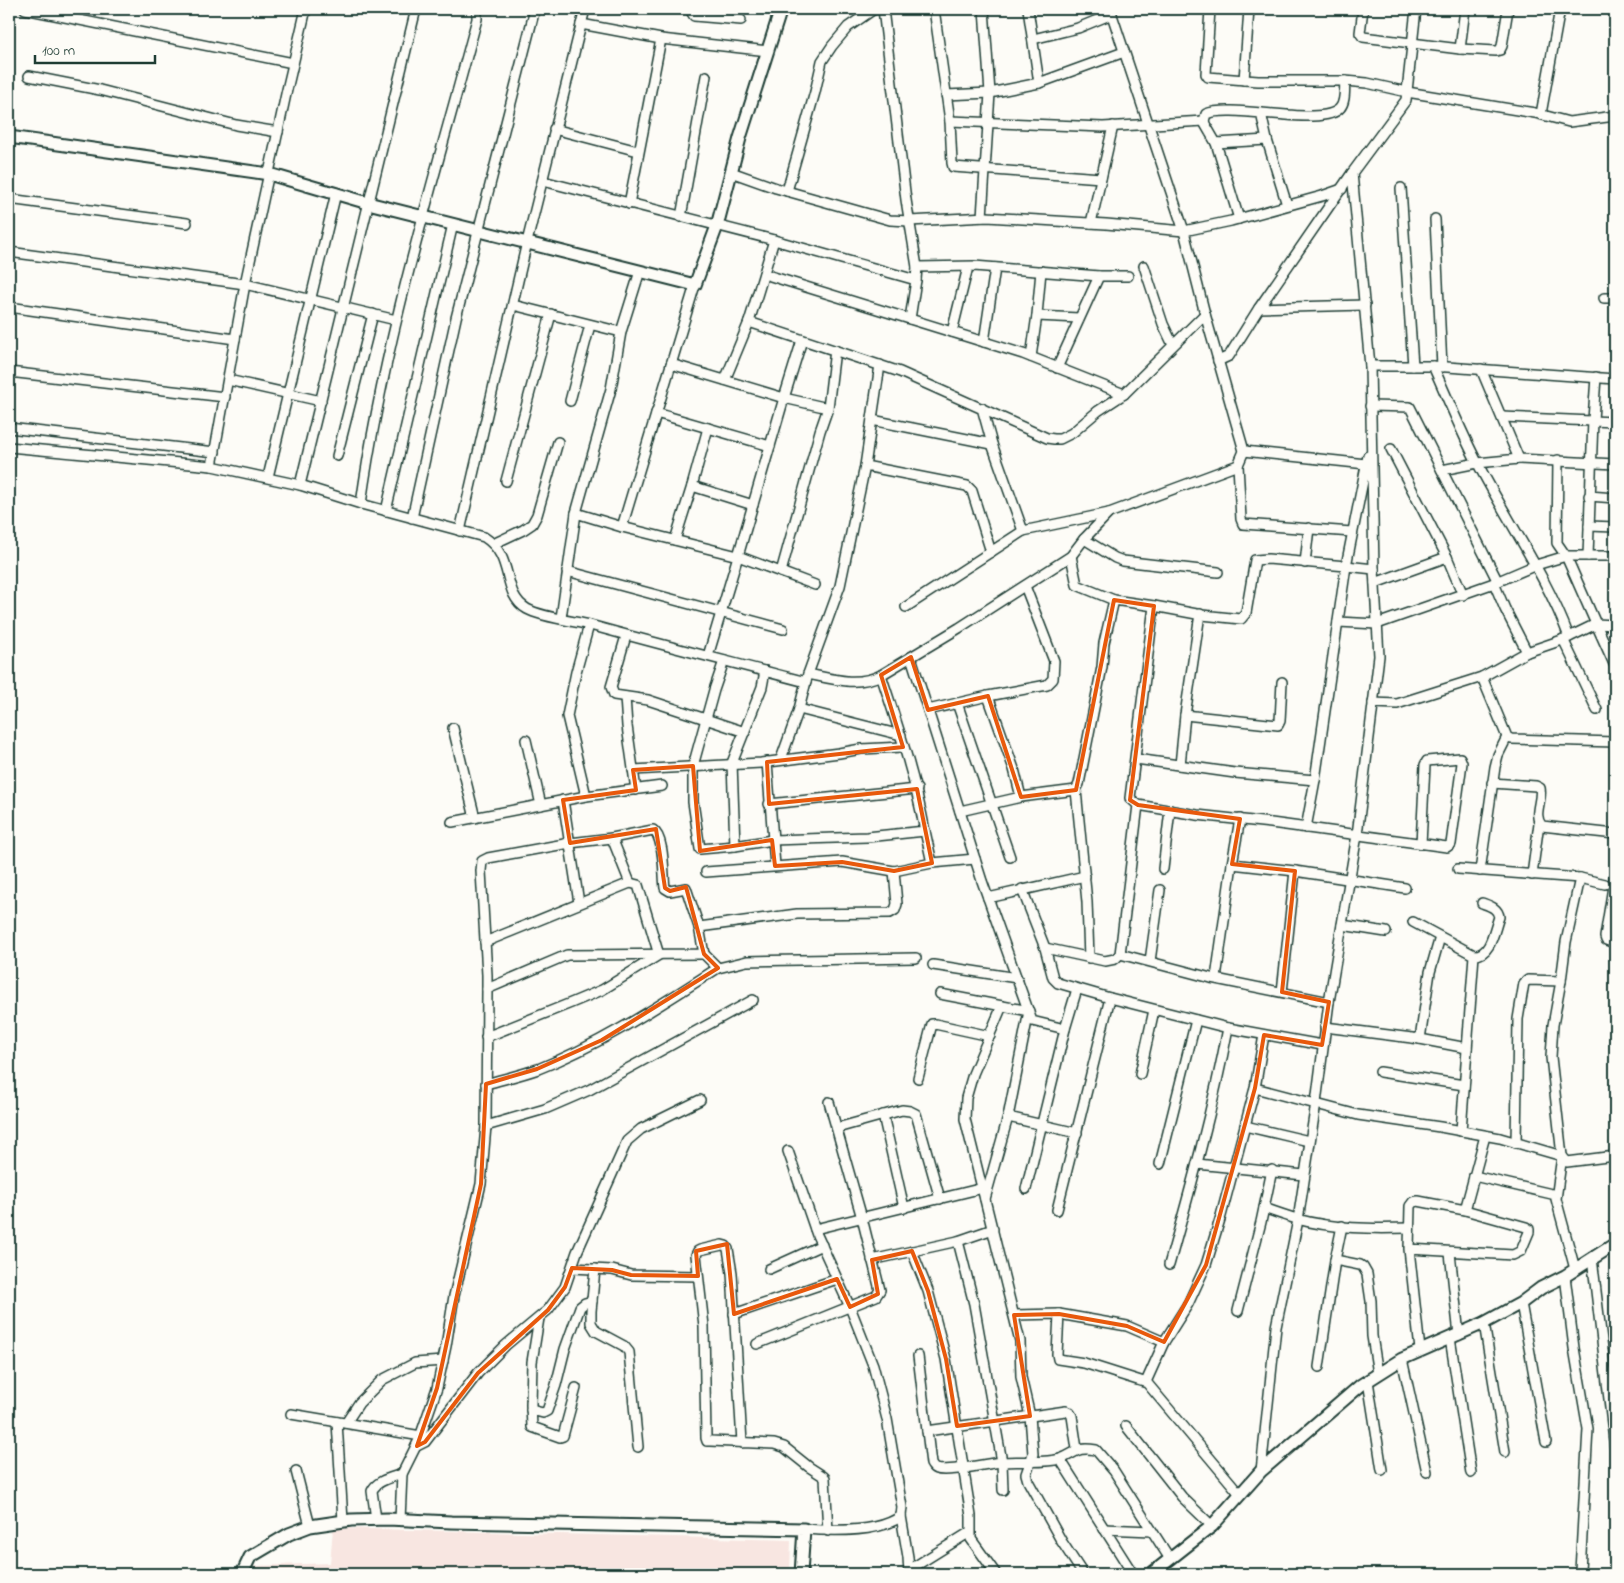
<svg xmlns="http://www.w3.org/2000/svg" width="1624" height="1583" viewBox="0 0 1624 1583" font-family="'Indie Flower',sans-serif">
	<rect width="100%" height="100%" fill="#fdfcf7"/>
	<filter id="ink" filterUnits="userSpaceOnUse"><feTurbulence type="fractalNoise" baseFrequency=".02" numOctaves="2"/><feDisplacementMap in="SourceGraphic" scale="10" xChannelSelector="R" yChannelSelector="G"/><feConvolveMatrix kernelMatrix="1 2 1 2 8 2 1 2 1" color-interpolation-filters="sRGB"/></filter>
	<g filter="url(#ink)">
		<polygon fill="#f8e6e1" points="333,1528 791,1540 790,1574 252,1574 252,1566 330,1563"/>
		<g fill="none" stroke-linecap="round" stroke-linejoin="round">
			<defs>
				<g id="street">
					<polyline points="25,9 293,63"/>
					<polyline points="692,9 692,13 694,16 741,20"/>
					<polyline points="883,9 906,200 917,267 916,280"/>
					<polyline points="934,9 950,121 952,163 953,167 1101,178"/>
					<polyline points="1028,9 1039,83"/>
					<polyline points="1110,9 1184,231 1205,314"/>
					<polyline points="1210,9 1206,74 1208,77 1258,81 1345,81 1367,83 1407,92 1535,113 1569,122 1615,116"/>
					<polyline points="1363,9 1360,33 1363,37 1460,49 1496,51 1500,50 1502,46 1508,9"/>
					<polyline points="581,24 661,39 768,51"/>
					<polyline points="1033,39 1078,28 1112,14"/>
					<polyline points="1460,49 1465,9"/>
					<polyline points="29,76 100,90 236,125 278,132"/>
					<polyline points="1244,80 1249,9"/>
					<polyline points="946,95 990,93 1039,83 1124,52"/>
					<polyline points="1261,113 1267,140 1287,205"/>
					<polyline points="1541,114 1560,9"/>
					<polyline points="950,121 1103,127 1204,121"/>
					<polyline points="554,129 638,151"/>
					<polyline points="1216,143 1267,140"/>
					<polyline points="731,172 776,188 890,220 909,221 987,217 1106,224 1184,231 1231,221 1322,196 1342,189"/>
					<polyline points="543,181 774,240 749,322 900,372 1047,438 1054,439 1060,439 1072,433 1098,411 1124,394 1205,314 1244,451 1238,465 1109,513 1023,531 992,444 982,408"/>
					<polyline points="1401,188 1413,366"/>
					<polyline points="787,191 815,92 822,61 832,46 848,27 874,9"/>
					<polyline points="9,199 187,223"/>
					<polyline points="629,204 661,39"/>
					<polyline points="681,217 706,76"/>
					<polyline points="982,217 990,93 984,9"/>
					<path d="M1239 219 1216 143 1205 124 1204 121 1206 114C1233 103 1324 128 1340 108 1346 101 1344 89 1345 81"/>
					<polyline points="1435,219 1442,367"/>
					<polyline points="1091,223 1113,126"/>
					<polyline points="774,240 916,280 910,319"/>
					<polyline points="9,252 245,284 396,320"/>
					<polyline points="1144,266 1163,324 1173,345"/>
					<polyline points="917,267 974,266 1099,276 1128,276"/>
					<polyline points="764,274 1023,354 1124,394"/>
					<polyline points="1604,298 1615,298"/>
					<polyline points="513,305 621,332"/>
					<polyline points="9,307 235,339"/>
					<polyline points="1259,308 1365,305"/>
					<polyline points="1037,316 1079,318"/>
					<polyline points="952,332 968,267"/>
					<polyline points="802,340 784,398 828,408"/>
					<polyline points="984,342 995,268"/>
					<polyline points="1031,357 1037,315 1041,271"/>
					<polyline points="1218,361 1229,356 1259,308 1352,173"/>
					<polyline points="671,364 784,398 738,556 815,585"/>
					<polyline points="1370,366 1433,366 1615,379"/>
					<path d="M1433 366C1448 399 1461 432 1478 464 1508 522 1546 575 1569 637"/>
					<polyline points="1057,368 1099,276"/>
					<polyline points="1481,369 1519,459 1615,464"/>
					<polyline points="9,372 225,397"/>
					<polyline points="228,380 321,401"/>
					<polyline points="725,380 749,322"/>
					<polyline points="570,401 590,325"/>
					<polyline points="1370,406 1410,407 1498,582"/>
					<polyline points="656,413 770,446"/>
					<polyline points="1502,417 1615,422"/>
					<polyline points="872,420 992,444"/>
					<polyline points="9,428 215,452"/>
					<path d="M9 447 212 466 300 485 361 504 484 537C516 557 500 593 527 609 541 617 573 621 590 625 662 645 734 663 806 682"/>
					<polyline points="1391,449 1447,557 1463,595"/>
					<polyline points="1244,451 1366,464"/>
					<polyline points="337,456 373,314"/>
					<polyline points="1368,456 1346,566 1268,559 1255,560 1246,613 1241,619 1202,615 1154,606 1130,798 1138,805 1197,815 1271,823 1447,847 1451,844 1462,763 1460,758 1427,761 1425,765 1421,844"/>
					<polyline points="1558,460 1557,543 1566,556 1615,556"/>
					<polyline points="1238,465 1241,519 1243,524 1352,532"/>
					<polyline points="212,466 245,284 286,94 306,9"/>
					<polyline points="865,466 967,486 972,491 991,552"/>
					<polyline points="1442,470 1477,463 1519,459"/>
					<polyline points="268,477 336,193"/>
					<polyline points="506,481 551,314"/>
					<polyline points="300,485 416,9"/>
					<polyline points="692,486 753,505"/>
					<polyline points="1589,496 1615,498"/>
					<path d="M361 504C384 339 434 180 477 19V9"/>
					<polyline points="386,511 453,224"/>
					<polyline points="576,513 611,389 621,332 640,271"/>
					<polyline points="412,518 456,318 535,9"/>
					<polyline points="1589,526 1615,527"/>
					<polyline points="622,527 738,556 708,656"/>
					<polyline points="460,531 527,242 585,9"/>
					<polyline points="1084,539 1115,558 1123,561 1218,572"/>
					<polyline points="675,540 692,486 708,428"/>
					<polyline points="493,544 523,530 532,524 537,515 558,442"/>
					<polyline points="1071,556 1077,585 1114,600 1154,606"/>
					<polyline points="1588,556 1593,420 1596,377"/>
					<polyline points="1305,563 1309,528"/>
					<polyline points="567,571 783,629"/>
					<polyline points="781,572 820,431 828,408 835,350"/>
					<polyline points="1375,583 1447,557"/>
					<polyline points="1494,583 1536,565 1566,556 1596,624 1615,625"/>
					<polyline points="906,607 1023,531"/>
					<polyline points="561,618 576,513 622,527 695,285"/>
					<polyline points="1338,622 1377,624 1494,583 1505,609 1527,652 1565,639 1596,624 1615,666"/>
					<polyline points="626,636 611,687 614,695 648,700 745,732"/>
					<polyline points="1563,639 1597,710"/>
					<polyline points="911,657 982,881 1032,1021 1065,1029 1077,989"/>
					<path d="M724 661 714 690 693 766V802L700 849 735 846 772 840 867 837 925 831C915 778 898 726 881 675L959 628 1071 556 1084 539 1109 513"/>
					<path d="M808 674C832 679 857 687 881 675"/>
					<polyline points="1482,677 1507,737 1511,739 1615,742"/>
					<polyline points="988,696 1014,769 1021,797"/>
					<polyline points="625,697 627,726 636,790"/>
					<polyline points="957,703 1010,857"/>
					<polyline points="1373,703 1397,704 1482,677 1527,652"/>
					<polyline points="799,709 901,735"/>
					<polyline points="928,710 988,696 1047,685 1053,679 1054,661 1025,586"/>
					<polyline points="1185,715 1278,725 1280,721 1282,682"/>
					<polyline points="453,728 475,818"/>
					<polyline points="526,740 541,805"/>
					<polyline points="781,759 799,709 808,674 840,586 865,466 880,365"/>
					<polyline points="1136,759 1235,773 1315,780 1306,828"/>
					<polyline points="767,762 775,866"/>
					<polyline points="1180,765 1185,715 1200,614"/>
					<polyline points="633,770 761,763 839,753 861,749 903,747"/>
					<polyline points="1315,780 1346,566 1374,569"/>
					<path d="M1492 783 1536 786 1540 788C1543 800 1532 815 1542 826L1615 834"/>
					<polyline points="586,796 567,716 576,672 589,625"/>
					<polyline points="563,800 579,903"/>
					<polyline points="769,804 917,789"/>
					<polyline points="960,811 1021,797 1076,790"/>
					<polyline points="452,822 586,796 662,786"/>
					<polyline points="735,846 732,763 762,687 765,671"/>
					<polyline points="932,863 975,859"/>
					<polyline points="1232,864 1295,871 1405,888"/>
					<polyline points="1163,869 1170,810"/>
					<polyline points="1458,869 1580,878 1605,884"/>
					<polyline points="1480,871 1495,767 1498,755 1507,737"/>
					<polyline points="706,872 842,862 894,871"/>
					<polyline points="1615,874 1605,937 1606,940 1615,943"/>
					<polyline points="1532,875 1539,823"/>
					<polyline points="1022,889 1045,948 1053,978 1058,983 1110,998 1228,1028 1322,1045"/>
					<polyline points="988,898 1085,876"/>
					<polyline points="1413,922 1474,955 1461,1131"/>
					<polyline points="1342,925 1386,932"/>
					<polyline points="485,942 630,883 612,838"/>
					<polyline points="1045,948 1105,961 1115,959 1120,954 1138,805"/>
					<polyline points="1120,954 1211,978 1329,1002"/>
					<path d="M1474 955C1491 956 1494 930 1499 917 1498 908 1490 906 1482 903"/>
					<polyline points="1089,958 1087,902 1076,790 1079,784 1102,667 1104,643 1114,600"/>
					<polyline points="1150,961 1160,890"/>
					<polyline points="933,965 1017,978"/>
					<polyline points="718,968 747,961 916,958"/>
					<polyline points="1216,978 1232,864 1240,819"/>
					<path d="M487 989V975L481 871 482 861 488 858 570 843 612 838 653 830C665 838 663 874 665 888L670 891 686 888 699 927"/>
					<polyline points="1282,992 1295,871"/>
					<polyline points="940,994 1029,1011 1008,1117 1077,1133"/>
					<polyline points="1002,1006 973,1074 966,1098 965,1119 1020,1341 1021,1377 1030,1416 1033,1454 1026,1474 1028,1481 1062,1542 1083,1574"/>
					<polyline points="1325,1027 1420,1039 1467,1048"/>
					<polyline points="486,1037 571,1003 602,990 659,955 638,885 630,883"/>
					<polyline points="1420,1039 1430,972 1440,937"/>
					<polyline points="1380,1072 1464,1085"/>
					<polyline points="1140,1074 1154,1010"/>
					<polyline points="918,1078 932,1024 935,1024 990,1036"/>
					<path d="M486 1084C503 1079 521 1075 538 1069 602 1044 660 1005 718 968L704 954"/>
					<polyline points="1255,1088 1358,1115 1440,1127 1500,1138 1562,1156 1567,1162 1615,1156"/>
					<polyline points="883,1115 904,1208"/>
					<polyline points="486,1126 545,1109 589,1090 753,1000"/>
					<polyline points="1245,1126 1309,1141"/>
					<polyline points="837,1128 902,1110 910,1111 916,1114 940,1199"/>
					<polyline points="1516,1143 1518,1019 1524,983 1528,980 1561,981"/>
					<path d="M788 1151 817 1235 850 1307 873 1365 887 1419 902 1507 901 1516C880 1533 830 1531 804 1529"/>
					<polyline points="1160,1164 1196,1020"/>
					<polyline points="1197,1164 1304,1175"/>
					<polyline points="1474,1176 1556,1195"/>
					<polyline points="1026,1189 1065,1029"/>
					<polyline points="985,1199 1008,1117"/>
					<path d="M1264 1208C1275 1212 1286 1216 1297 1219 1333 1229 1372 1229 1409 1228"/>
					<polyline points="1057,1210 1110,998"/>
					<polyline points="1465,1210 1485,1136"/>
					<polyline points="815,1229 983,1188"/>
					<polyline points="958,1241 974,1304 1002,1462 1003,1490"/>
					<polyline points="1409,1249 1513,1255 1521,1251 1529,1232 1529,1229 1526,1227 1465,1210 1418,1201 1413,1202 1410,1206 1409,1249 1420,1350"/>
					<polyline points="912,1251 928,1291 946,1359 971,1516 971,1539 996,1574"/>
					<polyline points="1450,1253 1459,1335"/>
					<polyline points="1592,1258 1615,1449"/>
					<polyline points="872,1260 958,1241 993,1229"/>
					<polyline points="1335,1260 1360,1265 1363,1267 1367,1274 1371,1301 1372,1336 1378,1374"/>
					<path d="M1169 1265C1191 1187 1213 1108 1228 1028"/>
					<polyline points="572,1268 612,1270 631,1275 698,1276"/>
					<polyline points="595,1269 591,1311 591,1323 596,1331 624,1346 629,1352 638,1447"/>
					<polyline points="769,1269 822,1245"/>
					<polyline points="1575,1269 1556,1199 1562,1156 1551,1057 1553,1025 1561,981 1566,942 1580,878"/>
					<polyline points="1565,1276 1574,1348 1588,1429 1580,1571"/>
					<polyline points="1521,1303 1546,1442"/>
					<polyline points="1238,1311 1261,1222 1272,1170"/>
					<polyline points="734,1314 837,1279"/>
					<polyline points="1059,1314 1057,1354 1058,1359 1084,1363 1147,1383 1240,1494"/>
					<polyline points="1014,1315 1059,1314 1127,1326 1164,1342"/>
					<polyline points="539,1318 532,1362 531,1405 532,1427 560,1437 563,1436 576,1388"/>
					<polyline points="1484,1323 1505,1452"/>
					<polyline points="1450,1338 1471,1473"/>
					<polyline points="757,1344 876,1296 880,1290 862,1218 829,1102"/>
					<path d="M918 1356 931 1464C933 1467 933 1468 936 1469 949 1473 987 1463 1002 1462 1020 1460 1042 1464 1060 1459 1076 1454 1075 1446 1096 1450L1114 1471 1170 1559"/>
					<polyline points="1402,1359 1427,1472"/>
					<polyline points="1319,1367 1335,1260 1342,1226"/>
					<polyline points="1368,1381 1382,1470"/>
					<polyline points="1146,1382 1164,1342 1188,1304 1206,1265 1221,1216 1255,1088 1264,1035"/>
					<polyline points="531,1410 543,1413 547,1411 556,1385 565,1349 580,1307 585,1303 592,1301"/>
					<polyline points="291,1414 421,1436"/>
					<polyline points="337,1422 343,1521"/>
					<polyline points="346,1423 359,1403 382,1380 415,1363 443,1361"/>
					<polyline points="1126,1426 1182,1497 1212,1526"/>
					<polyline points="927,1431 1066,1411 1070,1413 1072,1416 1077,1449"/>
					<polyline points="742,1443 732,1273 728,1249 726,1246 722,1245 700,1250 698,1251 696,1255 704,1326 706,1438 707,1441 711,1441 774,1444 784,1447 809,1467 823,1476 825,1478 828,1531"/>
					<polyline points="417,1446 425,1442 478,1373 506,1345 548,1310 565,1287 577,1252 627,1141 641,1129 700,1100"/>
					<polyline points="1060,1459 1133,1574"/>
					<polyline points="296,1471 310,1526"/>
					<polyline points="1261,1471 1276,1327 1298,1220 1316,1103 1329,1002 1357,835 1379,656 1374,569 1370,366 1352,173 1406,100 1416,9"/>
					<polyline points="901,1516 908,1557 909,1574"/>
					<path d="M376 1519 372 1491C377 1480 391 1478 402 1474"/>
					<polyline points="400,1520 402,1474 419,1440 437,1388 446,1346 454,1296 481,1184 486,1126 487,989 567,955 704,954 699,927 797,914 890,913 895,910 897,904 894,871 932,863 925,831"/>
					<polyline points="1104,1529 1152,1531"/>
					<polyline points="909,1570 970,1532"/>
				</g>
				<g id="secondary">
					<polyline points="9,137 269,174 368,203 695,285 717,226 740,138 781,9"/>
					<polyline points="242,1574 250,1557 289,1534 310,1526 351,1520 388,1519 451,1522 804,1529 801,1574"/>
					<polyline points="1151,1574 1212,1526 1261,1471 1361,1385 1402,1359 1484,1323 1521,1303 1541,1288 1565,1276 1615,1244"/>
				</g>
			</defs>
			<use href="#street" stroke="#1f3d34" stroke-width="12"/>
			<use href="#secondary" stroke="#1f3d34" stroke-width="15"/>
			<use href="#street" stroke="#fdfcf7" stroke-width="9"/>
			<use href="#secondary" stroke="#fdfcf7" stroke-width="11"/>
		</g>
	</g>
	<path fill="none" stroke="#e8590c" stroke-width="4" stroke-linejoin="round" d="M1114 600 1154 606 1130 800 1138 805 1240 819 1232 864 1295 871 1282 992 1329 1002 1322 1045 1264 1035 1255 1088 1206 1265 1164 1342 1127 1326 1059 1314 1014 1315 1030 1416 957 1426 946 1359 928 1291 912 1251 872 1260 878 1294 850 1307 837 1279 734 1314 727 1244 696 1251 698 1276 631 1275 612 1270 572 1268 565 1287 548 1310 478 1373 425 1442 417 1446 437 1388 481 1184 486 1084 537 1069 602 1040 718 968 704 954 686 887 670 891 665 888 656 829 570 843 563 800 636 790 633 770 693 766 700 851 772 840 775 866 842 862 894 871 932 863 917 789 769 804 767 762 903 747 881 675 911 657 928 710 988 696 1021 797 1076 790Z"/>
	<rect width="1624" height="1583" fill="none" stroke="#fdfcf7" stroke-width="30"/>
	<rect x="15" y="15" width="1594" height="1553" fill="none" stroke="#1f3d34" stroke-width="2" filter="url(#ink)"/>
	<path d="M35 55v8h120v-8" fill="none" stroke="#1f3d34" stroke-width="2.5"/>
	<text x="42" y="55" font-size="15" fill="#1f3d34" stroke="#fdfcf7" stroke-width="4" paint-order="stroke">100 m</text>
</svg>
